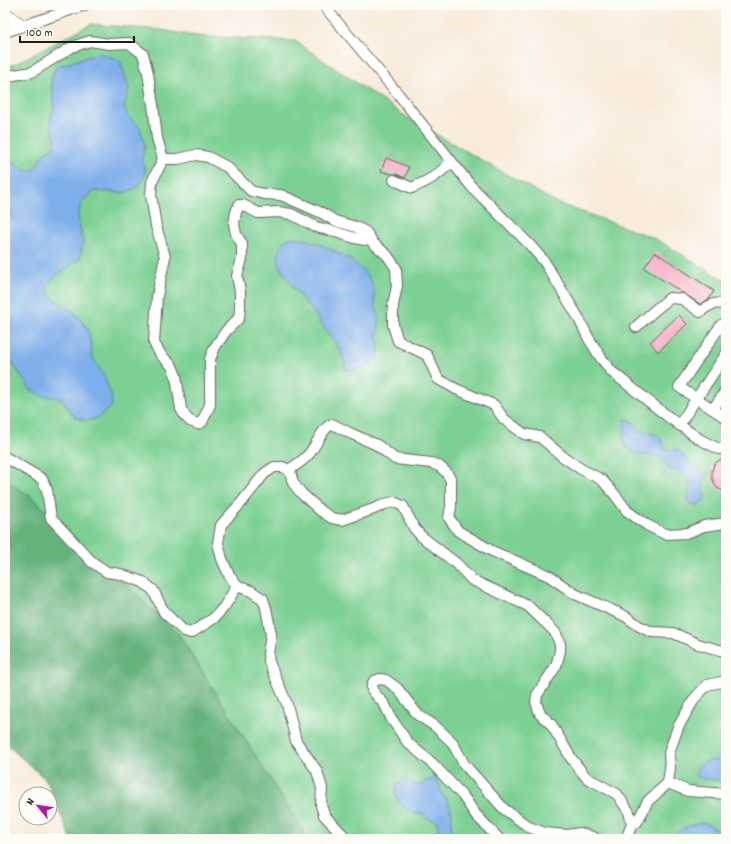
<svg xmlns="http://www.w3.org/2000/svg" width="731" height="844" viewBox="0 0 731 844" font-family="Dekko,sans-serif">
	<rect width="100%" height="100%" fill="#fdfcf7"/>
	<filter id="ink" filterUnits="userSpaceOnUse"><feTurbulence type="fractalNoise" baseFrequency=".025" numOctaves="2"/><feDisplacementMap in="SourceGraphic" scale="8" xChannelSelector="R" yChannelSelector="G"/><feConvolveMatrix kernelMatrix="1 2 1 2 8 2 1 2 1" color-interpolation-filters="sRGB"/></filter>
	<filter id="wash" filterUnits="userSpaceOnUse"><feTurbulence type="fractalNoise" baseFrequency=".012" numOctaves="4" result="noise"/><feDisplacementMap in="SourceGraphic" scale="16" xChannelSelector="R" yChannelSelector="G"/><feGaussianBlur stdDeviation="0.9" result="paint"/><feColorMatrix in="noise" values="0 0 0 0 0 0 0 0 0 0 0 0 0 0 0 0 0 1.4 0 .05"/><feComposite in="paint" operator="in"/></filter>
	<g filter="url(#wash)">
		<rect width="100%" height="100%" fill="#f9ebda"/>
		<polygon fill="#7cd093" stroke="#4c7658" points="91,24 161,30 196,36 295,41 411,120 557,203 654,238 726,281 726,839 308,839 179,635 30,496 5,480 5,69"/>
		<polygon fill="#65b27d" stroke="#40674c" points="5,480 30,496 179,635 308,839 71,839 46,780 5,743 5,505 9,499 5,497"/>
		<g fill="#7fafea" stroke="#4e6683">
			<path d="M99 53 120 60 129 89 124 107 128 116 140 128 145 145 142 159 146 174 138 187 124 193 94 191 82 201 78 216 83 244 80 258 53 278 48 286 49 294 52 298 73 311 88 329 91 343 92 357 104 376 111 394 112 406 98 418 86 421 75 417 62 400 58 398 41 396 30 389 5 352V229L9 221 10 212 9 203 5 196V159C13 160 17 167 24 170 36 175 38 160 44 154 47 150 51 149 54 146L55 138 51 127 50 122 54 105 51 80 56 67Z"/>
			<path d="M294 237C320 242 360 259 372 283 376 291 373 300 376 308 377 311 379 313 379 316 380 329 375 340 380 353 374 366 361 370 346 370L341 352 336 344 318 320 314 312 306 304 286 277 280 267 278 257 280 248 286 240Z"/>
			<path d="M626 419 633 422 636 429C642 432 651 432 657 435 664 439 661 448 668 450 671 451 675 449 678 450L681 452V454C687 457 689 460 693 465 697 470 703 472 707 476L703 485 705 498 704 501 701 502 697 506 688 502C686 490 696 485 683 474 678 471 676 469 670 470 659 445 637 463 626 446 621 438 627 430 624 422Z"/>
			<path d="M726 759V785C723 784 720 781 717 780 709 779 702 781 695 775 697 759 714 761 726 759Z"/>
			<path d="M404 779 419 786 426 781 435 779 440 785V791C456 809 451 817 451 839H439L437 822 427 818 421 812C410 817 381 793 404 779Z"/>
			<path d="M726 810V839H670C675 831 698 820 707 824 712 826 714 829 719 830L722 827 724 811Z"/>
		</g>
		<g id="blocks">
			<g fill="#f6a7c2">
				<polygon points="386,158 409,167 405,178 396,174 391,174 381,171"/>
				<polygon points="655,252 714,291 709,299 700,304 644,268"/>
				<polygon points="679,315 687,324 658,352 650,342"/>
				<polygon points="726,459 726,492 717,488 712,478 712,471 714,464 720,460"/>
			</g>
		</g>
	</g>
	<g filter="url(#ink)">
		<use href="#blocks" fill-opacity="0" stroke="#69645e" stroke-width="1"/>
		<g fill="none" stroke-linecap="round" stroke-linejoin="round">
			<defs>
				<g id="minor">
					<polyline points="323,5 399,95 471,186 529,244 544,261 578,317 589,339 601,358 612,372 671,419 701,440 719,449 726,447"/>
					<polyline points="5,32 85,5"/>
					<polyline points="5,79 14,75 32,72 72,47 90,41 109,44 129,43 143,54 148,73 153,105 157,138 163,159 178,159 196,155 208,157 227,167 251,191 264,194 281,195 322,213 335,221 356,227 366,232 373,243 387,255 396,268 397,286 393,305 393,325 398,341 427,355 438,379 456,389 494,405 504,419 524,434 540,437 562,456 581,469 602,480 616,496 627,511 647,525 665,534 687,533 704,526 726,523"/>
					<polyline points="163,159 152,182 151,195 156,226 165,257 157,296 154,343 161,355 172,366 176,376 181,409 185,416 190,421 198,424 202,422 210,405 210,359 215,347 226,331 239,318 240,308 240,291 237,276 242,259 242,244 236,234 234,224 236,212 239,205 243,205 258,213 278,212 291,214 316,227 332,231 355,238 365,240 370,238"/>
					<path d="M394 180 412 188C428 181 439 175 451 162"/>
					<path d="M636 327 655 310 670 298 682 299 700 312C709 305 715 301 726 305"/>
					<polyline points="726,328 721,325 679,387 726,418"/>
					<polyline points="713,409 726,390"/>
					<polyline points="679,425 726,354"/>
					<polyline points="5,457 42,479 47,490 51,518 92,562 107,572 120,574 143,582 153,590 164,612 184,631 191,633 214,618 224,607 237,586 229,575 222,559 218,543 221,525 241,503 264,474 274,467 283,467 290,471 293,483 302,494 321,511 332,518 342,520 374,509 385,504 394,502 403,506 414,528 421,536 457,564 472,580 528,606 555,632 560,644 560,651 556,666 537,695 536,702 540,714 551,724 571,758 581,771 587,778 617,794 629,812 632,824 626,839"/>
					<path d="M288 470C295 466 303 461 309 454 316 446 323 427 332 424L352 434 377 445 395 459 431 463 439 466 446 472 451 480V507L449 518 458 531 492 551 549 576 575 594 625 616 639 626 652 632 673 633 698 644 719 650H726"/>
					<polyline points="237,586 251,591 263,599 266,608 271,634 268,654 269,662 287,704 296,741 317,771 322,788 321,805 324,815 347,839"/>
					<polyline points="668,783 670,768 669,753 678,727 695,698 707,685 726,681"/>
					<polyline points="632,824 637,822 648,801 668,783 688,791 726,794"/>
					<polyline points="499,839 476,815 463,796 447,779 432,763 408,743 391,718 385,705 372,690 372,685 374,681 380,679 386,680 397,688 418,715 435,726 452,742 464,764 504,809 529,827 545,833 566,835 580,833 593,837 596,839"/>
				</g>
				<polyline id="major" points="5,14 21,25"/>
			</defs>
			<use href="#minor" stroke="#69645e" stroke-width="12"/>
			<use href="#major" stroke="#69645e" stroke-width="14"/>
			<use href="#minor" stroke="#fff" stroke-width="10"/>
			<use href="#major" stroke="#fff" stroke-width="13"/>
		</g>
	</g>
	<rect width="731" height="844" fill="none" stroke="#fdfcf7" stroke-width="20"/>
	<g transform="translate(38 806) rotate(299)"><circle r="19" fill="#fdfcf7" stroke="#a3a29f"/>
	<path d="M0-3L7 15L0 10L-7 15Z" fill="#b5179e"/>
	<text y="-6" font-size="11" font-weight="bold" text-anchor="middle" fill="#1c1c1c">N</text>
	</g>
	<path d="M20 36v6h114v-6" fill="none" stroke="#1c1c1c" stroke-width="2"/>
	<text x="26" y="36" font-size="12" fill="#1c1c1c" stroke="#fdfcf7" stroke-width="3" paint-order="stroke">100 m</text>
</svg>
